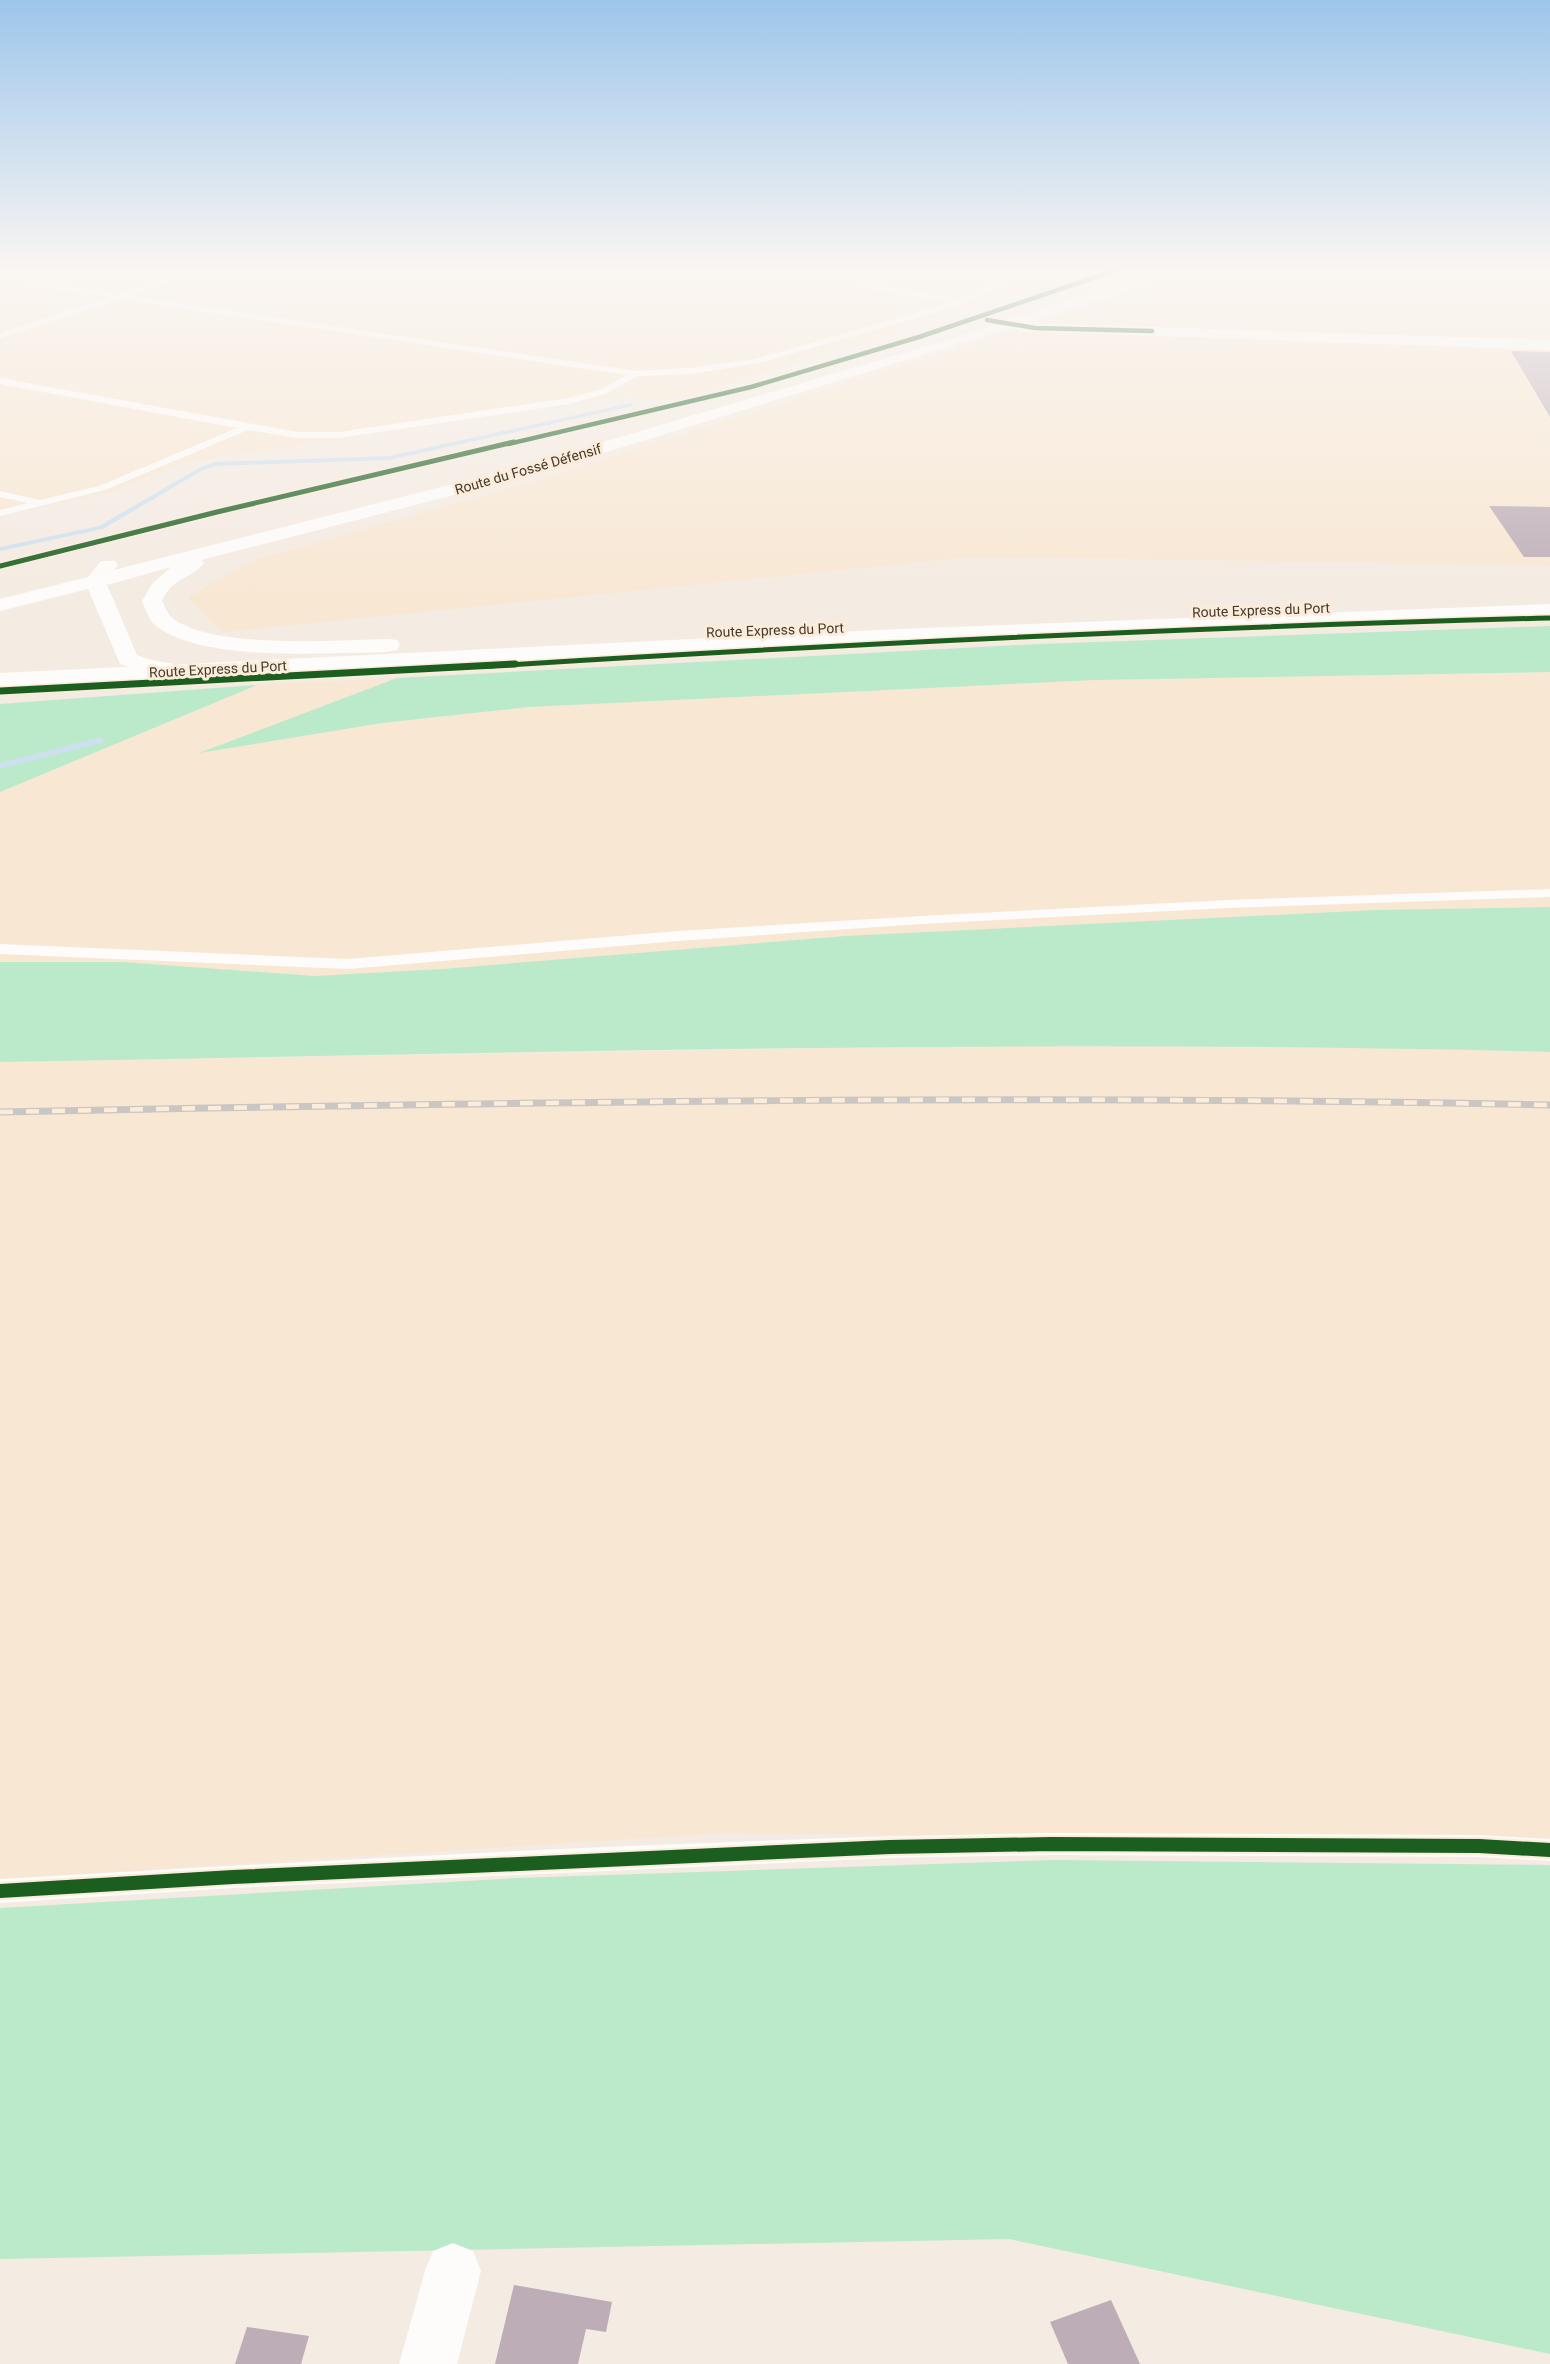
<svg xmlns="http://www.w3.org/2000/svg" width="1550" height="2364" viewBox="0 0 1550 2364" font-family="Roboto,sans-serif">
	<rect width="100%" height="100%" fill="#f4ebe2"/>
	<g fill="#f8e7d3">
		<polygon points="1550,269 1550,565 971,557 221,632 188,597 254,560 535,481 1154,286 1084,273 712,389 663,400 625,395 185,462 113,491 0,516 0,270"/>
		<polygon points="1550,672 1550,907 1375,910 845,936 442,969 315,976 122,962 0,962 0,792 257,685 397,678 203,752 382,723 529,707 1095,680"/>
		<polygon points="985,1046 1393,1048 1550,1052 1550,1842 726,1833 0,1879 0,1062"/>
	</g>
	<g fill="#baeac9">
		<polygon points="1550,626 1550,672 1095,680 529,707 382,723 199,753 397,678 1039,644"/>
		<polygon points="257,685 0,792 0,704"/>
		<path d="M1550 907V1052C1033 1038 517 1053 0 1062V962H122L315 976 442 969 845 936 1375 910Z"/>
		<polygon points="1056,1860 1550,1865 1550,2354 1009,2239 0,2259 0,1908 518,1878"/>
	</g>
	<g fill="none" stroke-linecap="round" stroke-linejoin="round">
		<g fill="#cee0ef" fill-rule="evenodd">
			<polygon points="631,403 633,406 389,460 216,466 203,470 103,529 0,551 0,547 99,526 199,468 215,462 389,456"/>
			<polygon points="101,737 105,740 104,742 0,769 0,763"/>
		</g>
	</g>
	<g fill="#bcadb7">
		<polygon points="1511,351 1550,352 1550,417"/>
		<polygon points="1489,506 1550,507 1550,557 1524,557"/>
		<polygon points="514,2285 612,2302 606,2332 586,2329 578,2364 495,2364"/>
		<polygon points="1111,2300 1140,2364 1068,2364 1050,2322"/>
		<polygon points="247,2327 309,2336 301,2364 235,2364"/>
	</g>
	<g fill="none" stroke-linecap="round" stroke-linejoin="round">
		<g fill="#fdfcfb" fill-rule="evenodd">
			<polygon points="192,269 204,269 129,296 636,371 690,368 755,359 953,302 861,287 852,282 849,269 857,269 859,279 866,283 962,299 1014,272 1021,274 965,304 759,363 690,374 638,376 605,394 569,404 339,438 298,438 248,430 105,490 0,516 0,510 28,503 0,497 0,491 40,500 99,486 237,428 0,384 0,378 298,432 339,432 568,398 599,390 627,375 120,299 0,338 0,333 109,297 57,289 0,276 0,272 57,285 119,294"/>
			<polygon points="1550,889 1550,897 1228,908 921,924 678,941 348,969 0,954 0,944 348,959 678,931 921,916 1228,900"/>
			<path d="M1051 1833 1479 1835 1550 1839V1861L1479 1857 1051 1855 890 1858 233 1888 0 1903V1879C350 1859 701 1839 1051 1833Z"/>
		</g>
		<g fill="#fdfcfb" fill-rule="evenodd">
			<path d="M1169 269H1194L1028 323 1550 340V350L1021 331 1014 327 528 476 201 560 204 563C192 579 172 577 162 601 165 606 167 613 171 617 210 650 338 640 389 639L397 640 400 645 397 650C380 654 362 652 346 653 296 654 195 658 155 625 149 620 145 608 142 601L152 584 171 567 107 585 137 655 151 660 187 666 190 671 187 676C166 681 140 671 120 664L88 589 0 611V599L88 577 101 561H115L118 565 114 570 516 468 957 337 1134 278Z"/>
			<polygon points="453,2243 473,2251 481,2271 457,2364 399,2364 425,2271 433,2251"/>
		</g>
		<polygon fill="#fdfcfb" fill-rule="evenodd" points="1550,604 1550,616 898,641 0,687 0,673 898,629"/>
		<defs>
			<path id="rail" d="M0 1112C517 1102 1033 1094 1550 1105"/>
		</defs>
		<use href="#rail" stroke="#cac6c3" stroke-width="7"/>
		<use href="#rail" stroke="#fcecda" stroke-width="4.5" stroke-dasharray="13" stroke-linecap="butt"/>
		<defs>
			<g id="cycleway-far3">
				<polyline points="987,320 1035,328 1152,331"/>
				<polyline points="508,444 751,387 919,337 1119,269"/>
			</g>
			<g id="cycleway-far2">
				<polyline points="0,566 217,512 514,442"/>
				<path d="M490 666C843 644 1196 627 1550 618"/>
			</g>
			<polyline id="cycleway-far1" points="0,691 515,664"/>
			<polyline id="cycleway" points="0,1891 233,1877 890,1847 1051,1844 1479,1846 1550,1850"/>
		</defs>
		<use href="#cycleway-far3" stroke="#fcecda" stroke-width="6"/>
		<use href="#cycleway-far2" stroke="#fcecda" stroke-width="8"/>
		<use href="#cycleway-far1" stroke="#fcecda" stroke-width="10"/>
		<use href="#cycleway" stroke="#fcecda" stroke-width="18"/>
		<use href="#cycleway-far3" stroke="#1b5e20" stroke-width="4.5"/>
		<use href="#cycleway-far2" stroke="#1b5e20" stroke-width="5"/>
		<use href="#cycleway-far1" stroke="#1b5e20" stroke-width="7"/>
		<use href="#cycleway" stroke="#1b5e20" stroke-width="14"/>
	</g>
	<linearGradient id="sky" x2="0" y2="1"><stop stop-color="#9dc6eb"/><stop offset="0.45" stop-color="#faf6f2"/><stop offset="1" stop-color="#faf6f2" stop-opacity="0"/></linearGradient>
	<rect width="1550" height="600" fill="url(#sky)"/>
	<g text-anchor="middle" stroke-width="6" stroke-linejoin="round" paint-order="stroke">
		<g font-size="14" fill="#443a2e" stroke="#fcecda">
			<text transform="translate(528 469) rotate(-16)" y="5">Route du Fossé Défensif</text>
			<text transform="translate(1261 610) rotate(-2)" y="5">Route Express du Port</text>
			<text transform="translate(775 630) rotate(-2)" y="5">Route Express du Port</text>
			<text transform="translate(218 669) rotate(-3)" y="5">Route Express du Port</text>
		</g>
	</g>
</svg>
